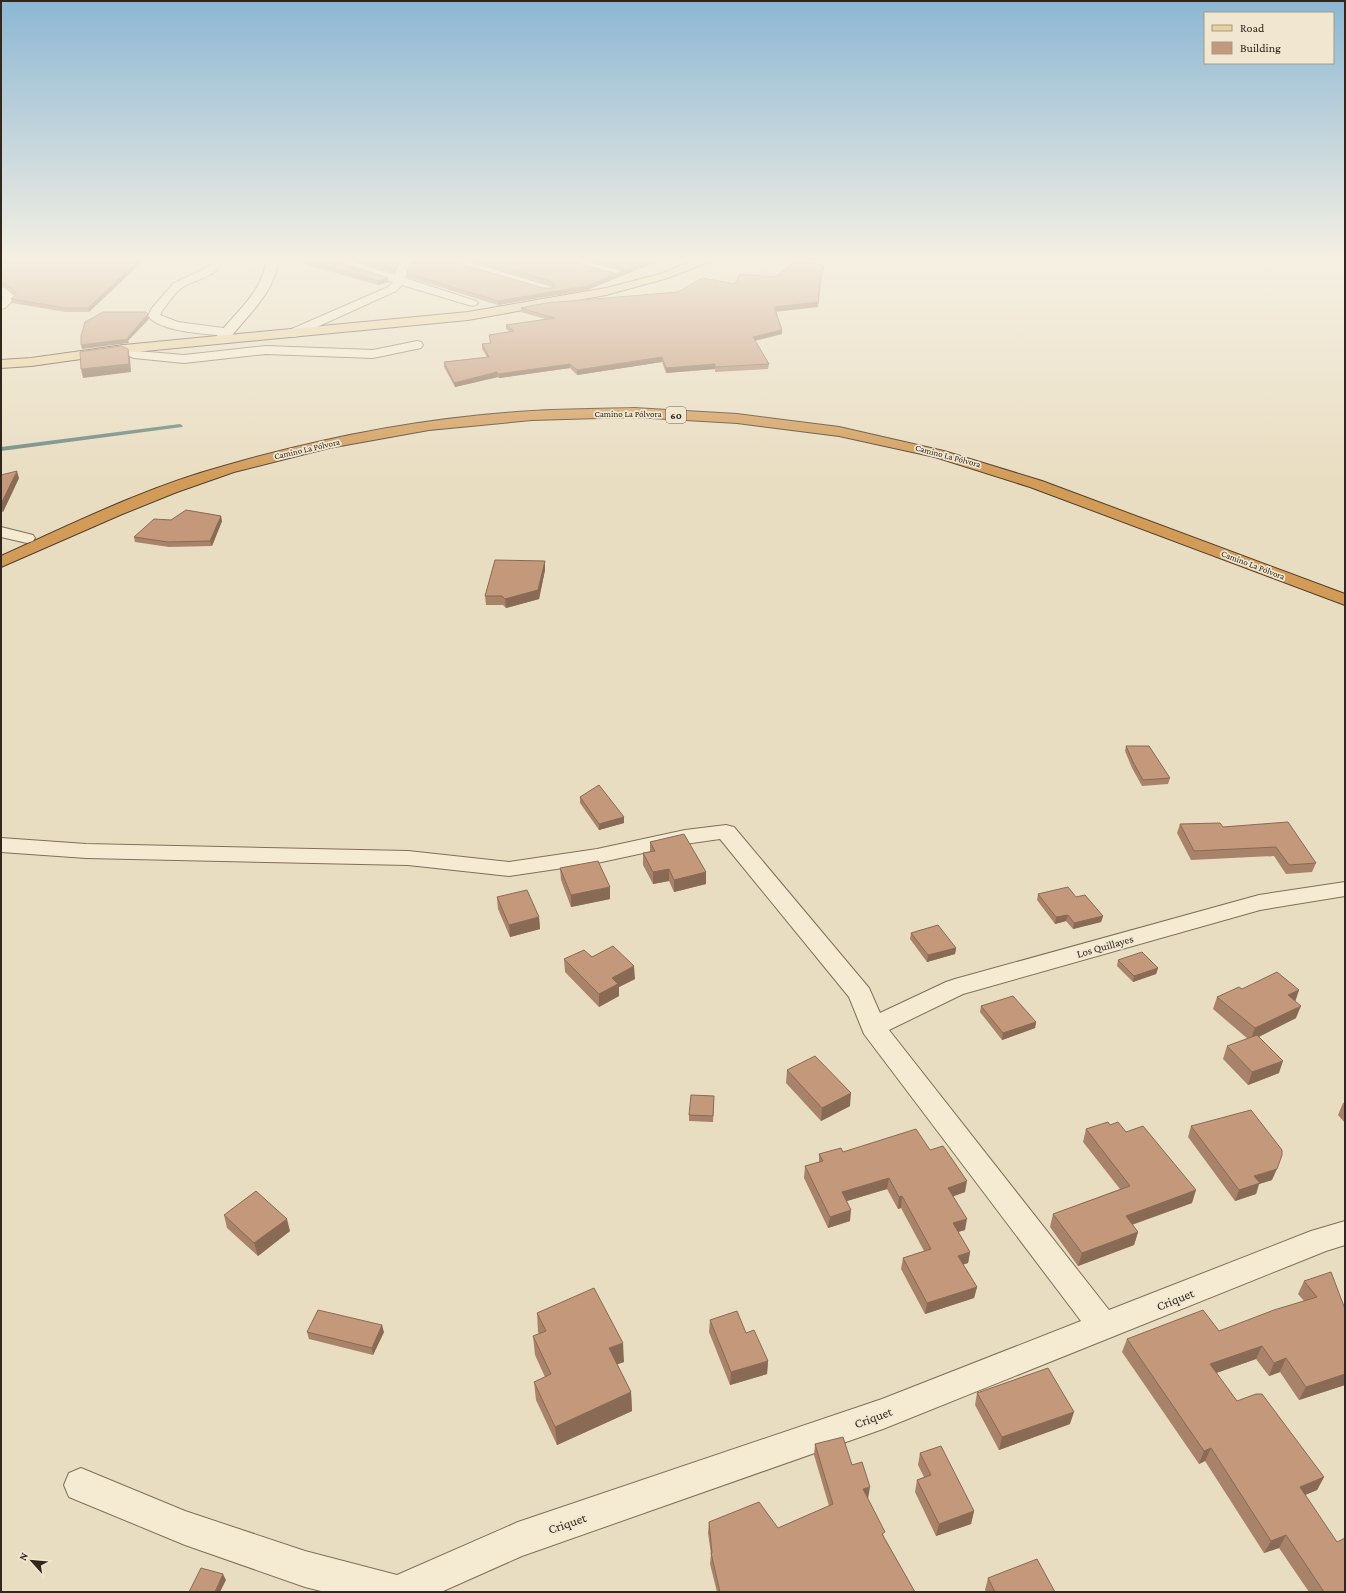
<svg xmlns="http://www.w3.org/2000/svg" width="1346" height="1593" viewBox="0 0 1346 1593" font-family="'Crimson Pro',serif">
	<rect width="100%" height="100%" fill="#e9ddc1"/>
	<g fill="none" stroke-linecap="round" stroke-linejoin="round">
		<polygon fill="#6b8981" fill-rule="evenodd" points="180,424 183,426 182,427 1,451 1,447"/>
		<defs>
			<g id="street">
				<path d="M211 258H221C222 276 196 279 183 287 175 292 168 303 162 311L160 315 178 322 231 329 233 332 231 335 227 336C208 334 159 332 148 316L152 308 174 283 208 267 211 264Z"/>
				<path d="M324 258H340L395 275C401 259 405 258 421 258L409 267 405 278 476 301 478 303 476 305 472 306 402 285 396 291 295 337H287L285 334 287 331 388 287 393 282 325 260Z"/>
				<polygon points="439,258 456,258 552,287 554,289 552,291 544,291 440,260"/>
				<polygon points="558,258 575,258 621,271 623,273 617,276 559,260"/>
				<polygon points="1,287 5,288 16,297 5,308 1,309 1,299 3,297 1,296"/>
				<polygon points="417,341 421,342 423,345 421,348 373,358 266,354 184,363 134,358 120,352 118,349 120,346 124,345 137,351 184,355 266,346 373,350"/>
				<polygon points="1,527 33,535 35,538 33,541 27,543 1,537"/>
				<polygon points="726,825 734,827 869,988 880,1013 946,982 955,979 1259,895 1345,882 1345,896 1260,910 963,994 889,1030 1109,1310 1311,1231 1345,1221 1345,1245 1326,1251 883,1429 522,1556 441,1592 325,1592 305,1587 185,1545 69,1497 64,1485 69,1473 81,1468 185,1511 305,1551 397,1575 518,1522 882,1399 1081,1321 864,1034 849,997 720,839 685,844 597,863 509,876 408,865 86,858 1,852 1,838 86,844 408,851 509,862 597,849 685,830"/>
			</g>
			<path id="secondary" d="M267 258H279C275 294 246 316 226 343H216L215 340 216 337C236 312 263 292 267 258Z"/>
			<polygon id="primary" points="700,258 716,258 714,260 668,278 606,295 468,320 124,353 31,366 1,368 1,360 31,358 124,345 468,312 606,288 660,274"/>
			<path id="highway" d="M634 408 737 414 839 427 944 451 1042 481 1345 594V605L1030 487 935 457 839 436 737 423 634 417 532 420 429 430 329 448 234 472 177 492 120 515 1 567V556C74 523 147 487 224 466 324 437 428 417 532 411 566 409 600 409 634 408Z"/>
		</defs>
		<use href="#street" stroke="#816e5a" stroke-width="2"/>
		<use href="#secondary" stroke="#63503d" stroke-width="2"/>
		<use href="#primary" stroke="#4f3d2e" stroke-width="2"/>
		<use href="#highway" stroke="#4f3d2e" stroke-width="2"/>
		<use href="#street" fill="#f5ebd3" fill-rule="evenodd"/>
		<use href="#secondary" fill="#f5ebd3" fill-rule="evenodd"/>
		<use href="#primary" fill="#ead19b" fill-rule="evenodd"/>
		<use href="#highway" fill="#d29b58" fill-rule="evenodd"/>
	</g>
	<g fill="#a98369">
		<polygon points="1,258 146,258 89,312 66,312 12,303 11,299 15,295 6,287 1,286"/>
		<polygon points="188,258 210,258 210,261 189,262"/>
		<polygon points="284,258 325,258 388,282 378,285"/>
		<polygon points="345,258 411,258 403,259 398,265 394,273"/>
		<polygon points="461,258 560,258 617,274 622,270 581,258 666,258 587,290 498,305 407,277 407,273 543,288 553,288 554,287 553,286"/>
		<polygon points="824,270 822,272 818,307 776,311 782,330 782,334 755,341 769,364 768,369 715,372 715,369 666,373 662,362 577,375 570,368 499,378 498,377 455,387 444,367 444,362 487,357 482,349 482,344 490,343 489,335 510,332 506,329 506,325 545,319 521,312 521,308 678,292 735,284 775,277"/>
		<polygon points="1,475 19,478 3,512 1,512"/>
		<polygon points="171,520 222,521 212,546 169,547 135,542 134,537"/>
		<polygon points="545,570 539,599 506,608 503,605 486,605 485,596"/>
		<polygon points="1126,746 1170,778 1168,784 1142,786 1132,768 1125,751"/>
		<polygon points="580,797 624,823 599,830 580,803"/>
		<polygon points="1180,824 1223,827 1316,863 1312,872 1286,874 1274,856 1191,860 1177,833"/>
		<polygon points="650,842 706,872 706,884 674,892 669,881 653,884 643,865 643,853 650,852"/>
		<polygon points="560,868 610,899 571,907 561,880"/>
		<polygon points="1038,894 1076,897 1103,916 1101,922 1073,929 1066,921 1055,924 1037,900"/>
		<polygon points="497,897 539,917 540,929 510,937 498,909"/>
		<polygon points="911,933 956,948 955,954 927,962 910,939"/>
		<polygon points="592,957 635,979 619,987 619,996 599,1007 565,972 564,959"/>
		<polygon points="1118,960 1158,968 1156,974 1133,982 1117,966"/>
		<polygon points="1242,989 1299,990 1295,1001 1296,1018 1259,1037 1279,1073 1248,1085 1223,1059 1227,1046 1248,1039 1213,1009 1217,997"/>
		<polygon points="981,1006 1036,1022 1035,1028 1002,1040 980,1012"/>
		<polygon points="787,1070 850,1106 821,1121 786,1083"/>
		<polygon points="714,1102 713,1122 689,1121 689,1115"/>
		<polygon points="1345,1102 1345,1123 1338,1115 1343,1103"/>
		<polygon points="1110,1125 1192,1203 1132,1225 1138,1232 1134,1245 1078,1266 1050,1227 1053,1214 1120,1189 1083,1142 1086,1129"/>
		<polygon points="1191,1126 1272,1180 1259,1184 1256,1194 1235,1201 1188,1137"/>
		<polygon points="930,1150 965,1192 953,1196 965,1230 958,1232 970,1252 968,1263 963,1264 977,1287 974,1298 925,1314 901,1269 903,1258 924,1251 901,1208 898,1209 887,1189 847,1201 850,1221 828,1228 804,1178 805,1166 819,1162 819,1154 843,1152"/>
		<polygon points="224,1215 290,1231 258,1256 227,1228"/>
		<polygon points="1304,1281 1345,1309 1345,1385 1299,1400 1280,1372 1269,1376 1256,1359 1216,1373 1237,1401 1324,1477 1317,1490 1305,1495 1345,1592 1309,1592 1279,1548 1264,1553 1205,1461 1199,1464 1122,1352 1127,1339 1219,1331 1304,1301 1298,1294"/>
		<polygon points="537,1313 624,1362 617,1364 631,1392 632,1411 557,1445 536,1400 534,1382 545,1377 535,1355 533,1336 539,1334 538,1332"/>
		<polygon points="710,1320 746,1333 768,1361 767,1374 730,1385 709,1332"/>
		<polygon points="307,1332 384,1332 373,1355 309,1339"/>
		<polygon points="977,1393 1070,1424 999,1450 975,1405"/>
		<polygon points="815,1444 852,1465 868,1499 884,1537 915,1592 717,1592 710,1564 711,1554 708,1533 709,1522 778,1528 829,1506 814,1455"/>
		<polygon points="920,1453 974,1511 971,1524 936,1536 915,1492 917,1480 924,1477 918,1465"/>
		<polygon points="988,1578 1055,1592 986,1592 985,1590"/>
	</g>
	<g fill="#896a55">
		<polygon points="141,258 146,258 89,312 88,308"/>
		<polygon points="222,258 253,258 222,260"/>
		<polygon points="400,258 411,258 403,259 398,265 394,273 394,269 398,261"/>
		<polygon points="656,258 666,258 587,290 498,305 498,301 586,286"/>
		<polygon points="824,265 824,270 822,272 818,307 774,312 774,307"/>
		<polygon points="388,278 388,282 378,285 377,281"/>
		<polygon points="148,314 149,319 128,341 129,343 82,349 81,345 128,337"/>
		<polygon points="782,330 782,334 753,341 753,337"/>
		<polygon points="128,349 130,358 131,372 83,378 81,369"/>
		<polygon points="662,357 662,362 577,375 577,370"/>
		<polygon points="570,364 570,368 499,378 498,374"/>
		<polygon points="715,364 715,369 666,373 666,368"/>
		<polygon points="497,372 498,377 455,387 454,383"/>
		<polygon points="17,471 19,478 3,512 1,504"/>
		<polygon points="221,516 222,521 212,546 210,541"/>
		<polygon points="545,561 545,570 539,599 506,608 505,599"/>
		<polygon points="624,817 624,823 599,830 599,824"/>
		<polygon points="669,869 669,881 653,884 653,872"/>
		<polygon points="706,872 706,884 674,892 674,880"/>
		<polygon points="610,887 610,899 571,907 571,895"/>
		<polygon points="1068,915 1066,921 1055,924 1056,917"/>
		<polygon points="1103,916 1101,922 1073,929 1074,923"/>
		<polygon points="539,917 540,929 510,937 509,925"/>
		<polygon points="956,948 955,954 927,962 928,955"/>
		<polygon points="634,966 635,979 619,987 619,996 599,1007 599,994 612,978"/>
		<polygon points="1158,968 1156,974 1133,982 1134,976"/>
		<polygon points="1299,990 1295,1002 1288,995"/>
		<polygon points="1301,1006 1296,1018 1250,1041 1255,1028"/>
		<polygon points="1036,1022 1035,1028 1002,1040 1003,1033"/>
		<polygon points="1283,1061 1279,1073 1248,1085 1252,1072"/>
		<polygon points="851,1093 850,1106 821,1121 822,1108"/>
		<polygon points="1277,1169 1272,1180 1259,1184 1256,1194 1235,1201 1239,1190 1254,1176"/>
		<polygon points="889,1178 887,1189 840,1203 842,1192"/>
		<polygon points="967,1181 965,1192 946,1199 948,1188"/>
		<polygon points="1196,1190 1192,1203 1122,1228 1126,1216"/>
		<polygon points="902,1196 901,1208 898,1209 899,1197"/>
		<polygon points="851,1210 850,1221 828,1228 830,1217"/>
		<polygon points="287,1219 290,1231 258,1256 254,1243"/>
		<polygon points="967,1219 965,1230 951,1234 953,1223"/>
		<polygon points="1138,1232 1134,1245 1078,1266 1082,1253"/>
		<polygon points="970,1252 968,1263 956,1267 958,1256"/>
		<polygon points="977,1287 974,1298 925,1314 927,1303"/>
		<polygon points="382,1325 384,1332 373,1355 372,1348"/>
		<polygon points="623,1343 624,1362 610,1367 609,1348"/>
		<polygon points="1262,1346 1256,1359 1205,1377 1210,1364"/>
		<polygon points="1286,1358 1280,1372 1269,1376 1274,1363"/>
		<polygon points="768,1361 767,1374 730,1385 731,1372"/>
		<polygon points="1345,1374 1345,1385 1299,1400 1306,1387"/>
		<polygon points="631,1392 632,1411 557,1445 555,1427"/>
		<polygon points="1074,1412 1070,1424 999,1450 1002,1437"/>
		<polygon points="1211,1448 1205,1461 1199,1464 1204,1451"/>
		<polygon points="1324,1477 1317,1490 1293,1500 1300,1487"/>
		<polygon points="870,1487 868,1499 863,1489"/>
		<polygon points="974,1511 971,1524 936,1536 939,1524"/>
		<polygon points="1286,1535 1279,1548 1264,1553 1271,1541"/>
		<polygon points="223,1574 226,1580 220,1592 215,1592"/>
	</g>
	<g fill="#c4987a" stroke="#896a55">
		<polygon points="1,258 141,258 88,308 65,308 11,299 16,294 16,292 5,283 1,282"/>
		<polygon points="297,258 325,258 388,278 377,281"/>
		<polygon points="357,258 400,258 398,261 394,269"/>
		<polygon points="418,258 441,258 543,288 553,288 555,285 553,282 474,258 560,258 617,274 624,269 622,266 594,258 656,258 586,286 498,301 407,273 410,264"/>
		<polygon points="795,261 824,265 822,268 818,302 774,307 782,330 753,337 769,364 715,367 715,364 666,368 662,357 577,370 570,364 498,374 497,372 454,383 444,362 489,357 482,344 491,343 489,335 514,331 506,325 555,318 521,308 546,303 678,292 702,278 735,284 740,274 775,277"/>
		<polygon points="103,312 146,312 148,314 128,337 128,339 81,345 81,336 85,322"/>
		<polygon points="121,346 128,349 129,364 81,369 80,352"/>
		<polygon points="17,471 1,504 1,475"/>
		<polygon points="186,510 221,516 210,541 168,542 134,537 154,519 171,520"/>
		<polygon points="495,560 545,561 538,590 505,599 502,596 485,596"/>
		<polygon points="1126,746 1149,746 1170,778 1143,780 1133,762"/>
		<polygon points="599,785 624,817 599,824 580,797"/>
		<polygon points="1288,822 1316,863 1289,865 1276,847 1194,851 1180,824 1220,823 1223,827"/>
		<polygon points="684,834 706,872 674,880 669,869 653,872 643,853 655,851 650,842"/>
		<polygon points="598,861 610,887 571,895 560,868"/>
		<polygon points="1068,887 1076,897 1085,895 1103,916 1074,923 1068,915 1056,917 1038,894"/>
		<polygon points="527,890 539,917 509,925 497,897"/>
		<polygon points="938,925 956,948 928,955 911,933"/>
		<polygon points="613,946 634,966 612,978 618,984 599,994 564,959 584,950 592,957"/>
		<polygon points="1142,952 1158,968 1134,976 1118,960"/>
		<polygon points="1277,972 1299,990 1288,995 1301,1006 1255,1028 1217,997 1239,987 1242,989"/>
		<polygon points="1013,996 1036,1022 1003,1033 981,1006"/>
		<polygon points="1257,1035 1283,1061 1252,1072 1227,1046"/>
		<polygon points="815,1056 851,1093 822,1108 787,1070"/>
		<polygon points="691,1095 714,1096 713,1116 689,1115"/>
		<polygon points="1251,1110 1282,1150 1282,1155 1277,1169 1254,1176 1260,1183 1239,1190 1191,1126"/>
		<polygon points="1108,1122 1110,1125 1118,1122 1126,1132 1143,1126 1196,1190 1126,1216 1138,1232 1082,1253 1053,1214 1130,1186 1086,1129"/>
		<polygon points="916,1129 930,1150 943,1146 967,1181 948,1188 967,1219 953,1223 970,1252 958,1256 977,1287 927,1303 903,1258 931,1249 902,1196 899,1197 889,1178 842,1192 851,1210 830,1217 805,1166 823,1161 819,1154 841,1148 843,1152"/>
		<polygon points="256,1191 287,1219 254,1243 224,1215"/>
		<polygon points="1331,1272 1345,1309 1345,1374 1306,1387 1286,1358 1274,1363 1262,1346 1210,1364 1237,1401 1256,1394 1262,1394 1324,1477 1300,1487 1337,1542 1345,1538 1345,1592 1324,1592 1286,1535 1271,1541 1211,1448 1204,1451 1127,1339 1203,1310 1219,1331 1274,1310 1317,1297 1304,1281"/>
		<polygon points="594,1288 623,1343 609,1348 631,1392 555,1427 534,1382 551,1374 533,1336 546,1331 537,1313"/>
		<polygon points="318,1310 382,1325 372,1348 307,1332"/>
		<polygon points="737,1311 746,1333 754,1330 768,1361 731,1372 710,1320"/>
		<polygon points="1048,1368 1074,1412 1002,1437 977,1393"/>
		<polygon points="843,1437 852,1465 862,1462 870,1487 863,1489 885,1532 882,1534 915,1592 720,1592 711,1553 712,1553 709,1522 759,1502 778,1528 833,1504 815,1444"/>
		<polygon points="941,1446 974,1511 939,1524 917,1480 931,1475 920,1453"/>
		<polygon points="1037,1559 1055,1592 995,1592 988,1578"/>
		<polygon points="201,1568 223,1574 215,1592 189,1592"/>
	</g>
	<linearGradient id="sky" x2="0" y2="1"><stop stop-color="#8cb7d3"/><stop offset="0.54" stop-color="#f5f0e3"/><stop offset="1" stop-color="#f5f0e3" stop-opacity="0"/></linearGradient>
	<rect width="1346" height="481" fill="url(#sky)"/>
	<g text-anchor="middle" stroke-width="3.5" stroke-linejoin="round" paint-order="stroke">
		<g font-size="9" fill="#32271d" stroke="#f1e7d0">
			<text x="628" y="417">Camino La Pólvora</text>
			<text transform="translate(307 449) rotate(-13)" y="3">Camino La Pólvora</text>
			<text transform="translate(948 456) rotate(15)" y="3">Camino La Pólvora</text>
			<text transform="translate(1253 565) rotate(21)" y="3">Camino La Pólvora</text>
		</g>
		<rect fill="#f1e7d0" stroke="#6b6153" stroke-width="1" x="666" y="407" width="20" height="16" rx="3"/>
		<g font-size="10" font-weight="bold" fill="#32271d">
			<text x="676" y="419">60</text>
		</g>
		<g font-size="11" fill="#32271d" stroke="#f1e7d0">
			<text transform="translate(1105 946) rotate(-16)" y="4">Los Quillayes</text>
		</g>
		<g font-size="13" fill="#32271d" stroke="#f1e7d0">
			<text transform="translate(1175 1299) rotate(-22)" y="5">Criquet</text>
			<text transform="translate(873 1417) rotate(-20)" y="5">Criquet</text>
			<text transform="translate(567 1523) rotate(-19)" y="5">Criquet</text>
		</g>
	</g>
	<rect width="1346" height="1593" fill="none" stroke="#32271d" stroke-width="4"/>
	<rect x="1204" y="12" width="130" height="52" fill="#f1e7d0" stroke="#a59a88"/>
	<rect x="1212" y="25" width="20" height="6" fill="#ead19b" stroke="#a59a88"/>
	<text x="1240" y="32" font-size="12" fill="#32271d">Road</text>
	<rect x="1212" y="42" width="20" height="12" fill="#c4987a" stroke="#a59a88"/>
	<text x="1240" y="52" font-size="12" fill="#32271d">Building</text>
	<g transform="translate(32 1561) rotate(297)" stroke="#f1e7d0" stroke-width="3" paint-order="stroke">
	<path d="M0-3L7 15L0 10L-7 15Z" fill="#32271d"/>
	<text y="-6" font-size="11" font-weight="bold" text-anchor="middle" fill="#32271d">N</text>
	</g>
</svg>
